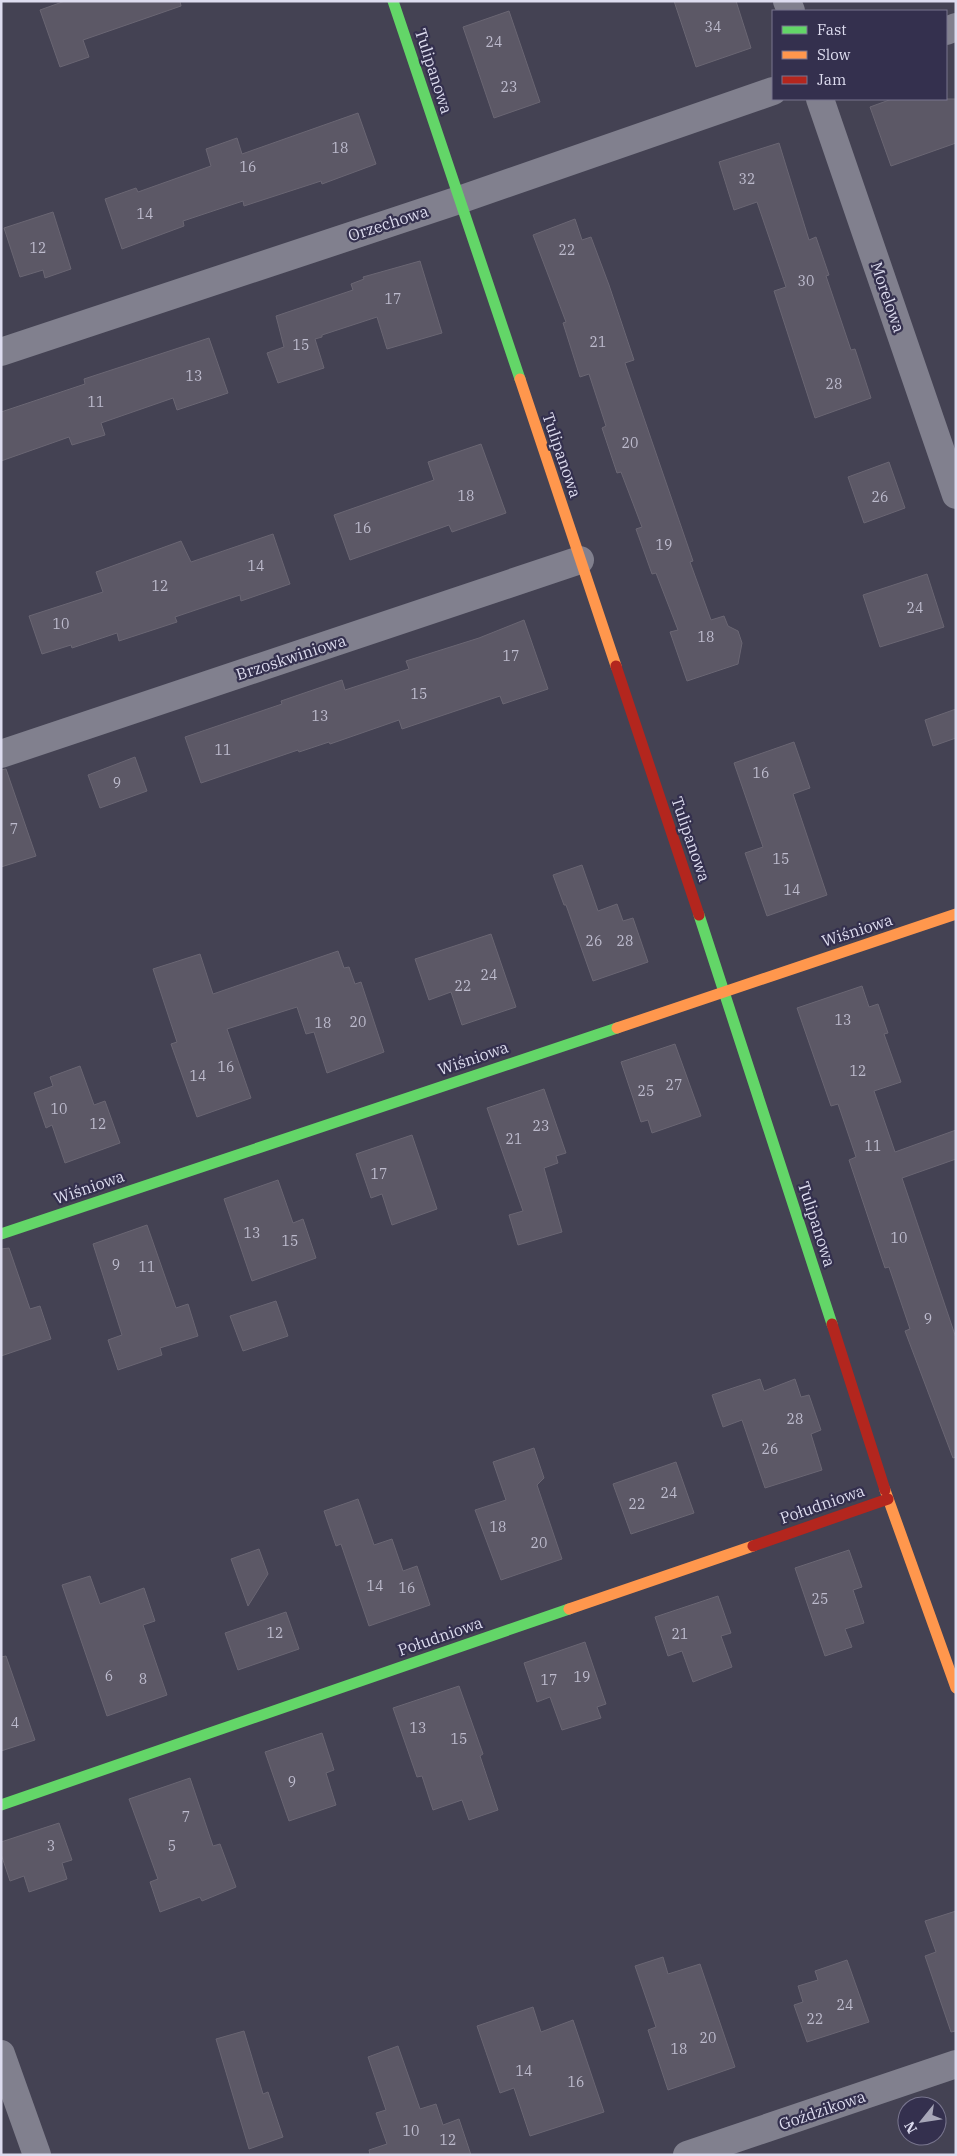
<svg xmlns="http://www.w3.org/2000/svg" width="957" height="2156" viewBox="0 0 957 2156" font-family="'IBM Plex Serif',serif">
	<rect width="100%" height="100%" fill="#444253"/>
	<g fill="#5c5866" stroke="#6a6673">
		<polygon points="65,1 180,1 181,6 83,40 89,57 60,67 40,10"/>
		<polygon points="674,1 736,1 751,48 696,67"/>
		<polygon points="509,11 540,102 494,118 463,27"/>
		<polygon points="892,99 956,99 956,143 891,166 870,107"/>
		<polygon points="358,113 376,164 322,184 321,181 244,206 243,201 183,221 184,226 122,249 105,199 136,188 138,192 211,166 206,149 237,138 242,154"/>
		<polygon points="779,143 809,240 816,237 829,275 826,276 851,350 855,349 871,398 815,418 774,291 786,287 757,202 734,210 719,162"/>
		<polygon points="53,212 71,269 45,278 43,270 20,277 4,228"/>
		<polygon points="575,219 582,240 591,237 609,285 634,360 625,363 693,561 690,562 711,620 724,616 728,626 738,631 742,643 738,664 687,681 670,632 678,630 656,573 652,574 636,529 642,527 621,472 617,473 602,428 606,426 589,374 580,377 563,323 566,322 533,235"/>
		<polygon points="420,261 442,333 387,349 377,317 322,335 322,337 315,339 324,368 278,383 267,353 284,347 276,316 353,290 351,284 364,279 363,277"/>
		<polygon points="209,338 228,393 177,410 173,398 101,423 105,435 72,445 69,437 1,461 1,412 85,384 84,379"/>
		<polygon points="481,444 506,513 452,532 449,525 350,560 334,515 434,480 428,462"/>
		<polygon points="889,462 905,508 864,523 848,477"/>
		<polygon points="273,534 290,584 241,601 240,595 175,617 177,622 119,641 117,633 72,648 71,645 42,654 29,616 103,592 96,572 181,541 191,562"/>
		<polygon points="927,574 944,627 880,647 863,595"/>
		<polygon points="524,620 548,689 503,704 500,696 402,729 399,720 330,744 329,742 299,752 298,750 201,783 185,737 282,704 281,701 342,680 345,690 409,669 406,661 479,638"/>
		<polygon points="956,709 956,738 933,746 925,720"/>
		<polygon points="794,742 810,788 793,794 827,895 767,916 745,853 763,847 734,763"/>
		<polygon points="135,757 147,791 100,808 88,775"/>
		<polygon points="6,769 36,856 1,867 1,770"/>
		<polygon points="582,865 598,911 617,904 623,921 633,918 648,962 593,981 566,905 564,905 553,875"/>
		<polygon points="491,934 516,1007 462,1025 451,992 429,1000 415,959"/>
		<polygon points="338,951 344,968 349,967 355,984 361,982 384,1052 327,1073 314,1032 306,1034 297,1007 227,1029 251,1098 197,1117 171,1044 177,1042 153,969 200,954 213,994"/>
		<polygon points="862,986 869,1007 878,1004 888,1033 884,1034 901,1082 874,1091 895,1152 956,1130 956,1159 902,1178 956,1338 956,1457 953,1458 905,1331 910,1329 889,1267 885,1268 849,1160 856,1157 838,1104 831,1106 797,1008"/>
		<polygon points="675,1044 701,1116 652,1133 648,1120 641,1122 621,1062"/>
		<polygon points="80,1066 94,1105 105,1101 120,1143 65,1163 52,1125 46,1128 34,1093 53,1086 50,1077"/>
		<polygon points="544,1089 566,1153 556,1156 558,1163 544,1168 562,1232 518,1245 509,1215 523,1211 487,1108"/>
		<polygon points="412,1135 437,1209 392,1225 382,1194 371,1198 356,1154"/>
		<polygon points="278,1180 293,1223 303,1219 316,1258 252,1281 224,1199"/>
		<polygon points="147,1225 176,1308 188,1304 198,1336 160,1348 162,1355 118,1370 108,1340 122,1335 93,1244"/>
		<polygon points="9,1248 30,1309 40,1306 51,1339 1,1356 1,1249"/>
		<polygon points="276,1301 288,1336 243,1351 230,1316"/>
		<polygon points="760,1379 764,1391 795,1379 801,1397 809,1395 821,1430 811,1434 822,1470 765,1488 742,1420 723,1427 712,1395"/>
		<polygon points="534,1448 544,1478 537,1485 562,1559 501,1580 475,1510 506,1500 493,1462"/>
		<polygon points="676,1462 694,1513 631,1534 613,1484"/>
		<polygon points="358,1499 374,1545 392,1539 403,1571 417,1566 430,1605 369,1626 341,1544 336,1546 324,1511"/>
		<polygon points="259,1549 268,1574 248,1606 231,1559"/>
		<polygon points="849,1550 862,1587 853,1590 864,1623 845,1629 852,1647 825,1656 795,1568"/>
		<polygon points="90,1576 100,1604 144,1588 155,1621 143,1625 167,1695 107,1716 62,1585"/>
		<polygon points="718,1596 731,1633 721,1636 732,1667 693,1682 682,1651 668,1656 655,1617"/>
		<polygon points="286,1612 299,1649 238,1670 225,1633"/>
		<polygon points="585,1642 606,1704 597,1707 601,1718 562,1730 550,1697 537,1702 524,1663"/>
		<polygon points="6,1656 35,1740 1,1751 1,1657"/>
		<polygon points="459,1686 483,1754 480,1756 498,1810 469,1820 462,1800 433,1810 422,1776 417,1777 393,1708"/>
		<polygon points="322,1733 334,1770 326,1773 336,1805 289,1821 265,1752"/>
		<polygon points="190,1778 213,1846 220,1844 236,1887 202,1901 200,1897 160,1912 150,1882 158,1879 129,1799"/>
		<polygon points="59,1823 72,1860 62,1863 67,1879 29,1892 24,1876 10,1881 1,1854 1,1842"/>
		<polygon points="956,1911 956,2031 951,2032 925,1956 936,1952 925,1921"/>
		<polygon points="663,1957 668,1974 700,1964 735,2067 668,2090 648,2030 656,2027 635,1966"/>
		<polygon points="847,1960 869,2022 807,2042 794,2005 803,2002 798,1986 818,1980 815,1971"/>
		<polygon points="533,2007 541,2032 573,2020 604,2112 530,2136 514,2088 500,2093 477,2026"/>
		<polygon points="244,2031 263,2094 268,2092 283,2137 249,2149 216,2039"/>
		<polygon points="398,2046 420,2109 436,2104 443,2125 459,2119 471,2155 370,2155 369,2150 387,2144 376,2113 386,2110 368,2057"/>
	</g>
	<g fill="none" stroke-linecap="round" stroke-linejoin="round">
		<g stroke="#81808e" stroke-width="28">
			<polyline points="787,1 791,11"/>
			<polyline points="946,31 956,27"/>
			<polyline points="820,99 956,495"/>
			<polyline points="1,352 459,200 773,91"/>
			<polyline points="1,754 580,560"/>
			<polyline points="1,2054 37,2155"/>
			<polyline points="687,2155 956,2064"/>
		</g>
		<g stroke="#63d668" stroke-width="11">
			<polyline points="393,1 520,379"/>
			<polyline points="699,915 832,1324"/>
			<polyline points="1,1234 617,1028"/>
			<polyline points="1,1805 569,1609"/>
		</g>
		<g stroke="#ff974d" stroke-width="11">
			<polyline points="520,379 616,666"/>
			<polyline points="617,1028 956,914"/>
			<polyline points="885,1490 956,1688"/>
			<polyline points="569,1609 753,1546"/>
		</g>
		<g stroke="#b3261e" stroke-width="11">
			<polyline points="616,666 699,915"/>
			<polyline points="832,1324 885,1490"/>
			<polyline points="753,1546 888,1499"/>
		</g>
	</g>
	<g text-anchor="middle" stroke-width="4.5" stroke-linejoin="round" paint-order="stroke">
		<g font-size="14" fill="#bdbbcd">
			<text x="713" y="32">34</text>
			<text x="494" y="47">24</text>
			<text x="509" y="92">23</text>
			<text x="340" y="153">18</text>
			<text x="248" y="172">16</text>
			<text x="747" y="184">32</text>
			<text x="145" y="219">14</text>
			<text x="38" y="253">12</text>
			<text x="567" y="255">22</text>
			<text x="806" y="286">30</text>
			<text x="393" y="304">17</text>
			<text x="598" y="347">21</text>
			<text x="301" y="350">15</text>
			<text x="194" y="381">13</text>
			<text x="834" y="389">28</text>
			<text x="96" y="407">11</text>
			<text x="630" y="448">20</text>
			<text x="466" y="501">18</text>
			<text x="880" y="502">26</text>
			<text x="363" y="533">16</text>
			<text x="664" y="550">19</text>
			<text x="256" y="571">14</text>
			<text x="160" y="591">12</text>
			<text x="915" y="613">24</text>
			<text x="61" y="629">10</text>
			<text x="706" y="642">18</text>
			<text x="511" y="661">17</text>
			<text x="419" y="699">15</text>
			<text x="320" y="721">13</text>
			<text x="223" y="755">11</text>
			<text x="761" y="778">16</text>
			<text x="117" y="788">9</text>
			<text x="14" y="834">7</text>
			<text x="781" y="864">15</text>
			<text x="792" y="895">14</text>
			<text x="594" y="946">26</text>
			<text x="625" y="946">28</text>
			<text x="489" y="980">24</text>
			<text x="463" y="991">22</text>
			<text x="843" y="1025">13</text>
			<text x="358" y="1027">20</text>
			<text x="323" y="1028">18</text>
			<text x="226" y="1072">16</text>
			<text x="858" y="1076">12</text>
			<text x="198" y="1081">14</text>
			<text x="674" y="1090">27</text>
			<text x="646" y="1096">25</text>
			<text x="59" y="1114">10</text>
			<text x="98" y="1129">12</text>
			<text x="541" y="1131">23</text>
			<text x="514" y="1144">21</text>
			<text x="873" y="1151">11</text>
			<text x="379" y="1179">17</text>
			<text x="252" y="1238">13</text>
			<text x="899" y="1243">10</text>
			<text x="290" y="1246">15</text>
			<text x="116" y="1270">9</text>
			<text x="147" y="1272">11</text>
			<text x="928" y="1324">9</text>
			<text x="795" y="1424">28</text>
			<text x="770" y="1454">26</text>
			<text x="669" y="1498">24</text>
			<text x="637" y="1509">22</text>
			<text x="498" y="1532">18</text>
			<text x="539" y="1548">20</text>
			<text x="375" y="1591">14</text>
			<text x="407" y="1593">16</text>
			<text x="820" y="1604">25</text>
			<text x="275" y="1638">12</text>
			<text x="680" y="1639">21</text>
			<text x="109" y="1681">6</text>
			<text x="582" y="1682">19</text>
			<text x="143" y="1684">8</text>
			<text x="549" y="1685">17</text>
			<text x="15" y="1728">4</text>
			<text x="418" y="1733">13</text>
			<text x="459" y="1744">15</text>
			<text x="292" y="1787">9</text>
			<text x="186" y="1822">7</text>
			<text x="51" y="1851">3</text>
			<text x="172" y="1851">5</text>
			<text x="845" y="2010">24</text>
			<text x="815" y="2024">22</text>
			<text x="708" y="2043">20</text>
			<text x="679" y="2054">18</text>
			<text x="524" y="2076">14</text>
			<text x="576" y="2087">16</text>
			<text x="411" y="2136">10</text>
			<text x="448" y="2145">12</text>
		</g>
		<g font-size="16" fill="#dddcef" stroke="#34304e">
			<text transform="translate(434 71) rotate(72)" y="6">Tulipanowa</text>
			<text transform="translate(388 223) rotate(-18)" y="6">Orzechowa</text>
			<text transform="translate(888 297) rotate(71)" y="6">Morelowa</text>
			<text transform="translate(562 455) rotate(71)" y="6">Tulipanowa</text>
			<text transform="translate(291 657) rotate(-18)" y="6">Brzoskwiniowa</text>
			<text transform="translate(691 839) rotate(71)" y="6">Tulipanowa</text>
			<text transform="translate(857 930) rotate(-18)" y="6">Wiśniowa</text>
			<text transform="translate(473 1058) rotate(-19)" y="6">Wiśniowa</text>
			<text transform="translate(89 1187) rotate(-19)" y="6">Wiśniowa</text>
			<text transform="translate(817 1224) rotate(72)" y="6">Tulipanowa</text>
			<text transform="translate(822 1504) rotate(-19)" y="6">Południowa</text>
			<text transform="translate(440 1636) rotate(-19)" y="6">Południowa</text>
			<text transform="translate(822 2110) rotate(-19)" y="6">Goździkowa</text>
		</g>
	</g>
	<rect width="957" height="2156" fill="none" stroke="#dddcef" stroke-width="5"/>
	<rect x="772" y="10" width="175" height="90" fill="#34304e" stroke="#78758e"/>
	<rect x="782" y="26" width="25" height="8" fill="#63d668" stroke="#78758e"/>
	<text x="817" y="35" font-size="15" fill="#dddcef">Fast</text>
	<rect x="782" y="51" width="25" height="8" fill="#ff974d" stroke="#78758e"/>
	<text x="817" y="60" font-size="15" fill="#dddcef">Slow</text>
	<rect x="782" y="76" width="25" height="8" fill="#b3261e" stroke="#78758e"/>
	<text x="817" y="85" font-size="15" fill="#dddcef">Jam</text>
	<g transform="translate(922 2121) rotate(240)"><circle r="24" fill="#34304e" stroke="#78758e"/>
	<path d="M0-4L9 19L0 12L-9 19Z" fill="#a7a6b8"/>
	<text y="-8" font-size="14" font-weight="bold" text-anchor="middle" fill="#dddcef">N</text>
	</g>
</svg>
